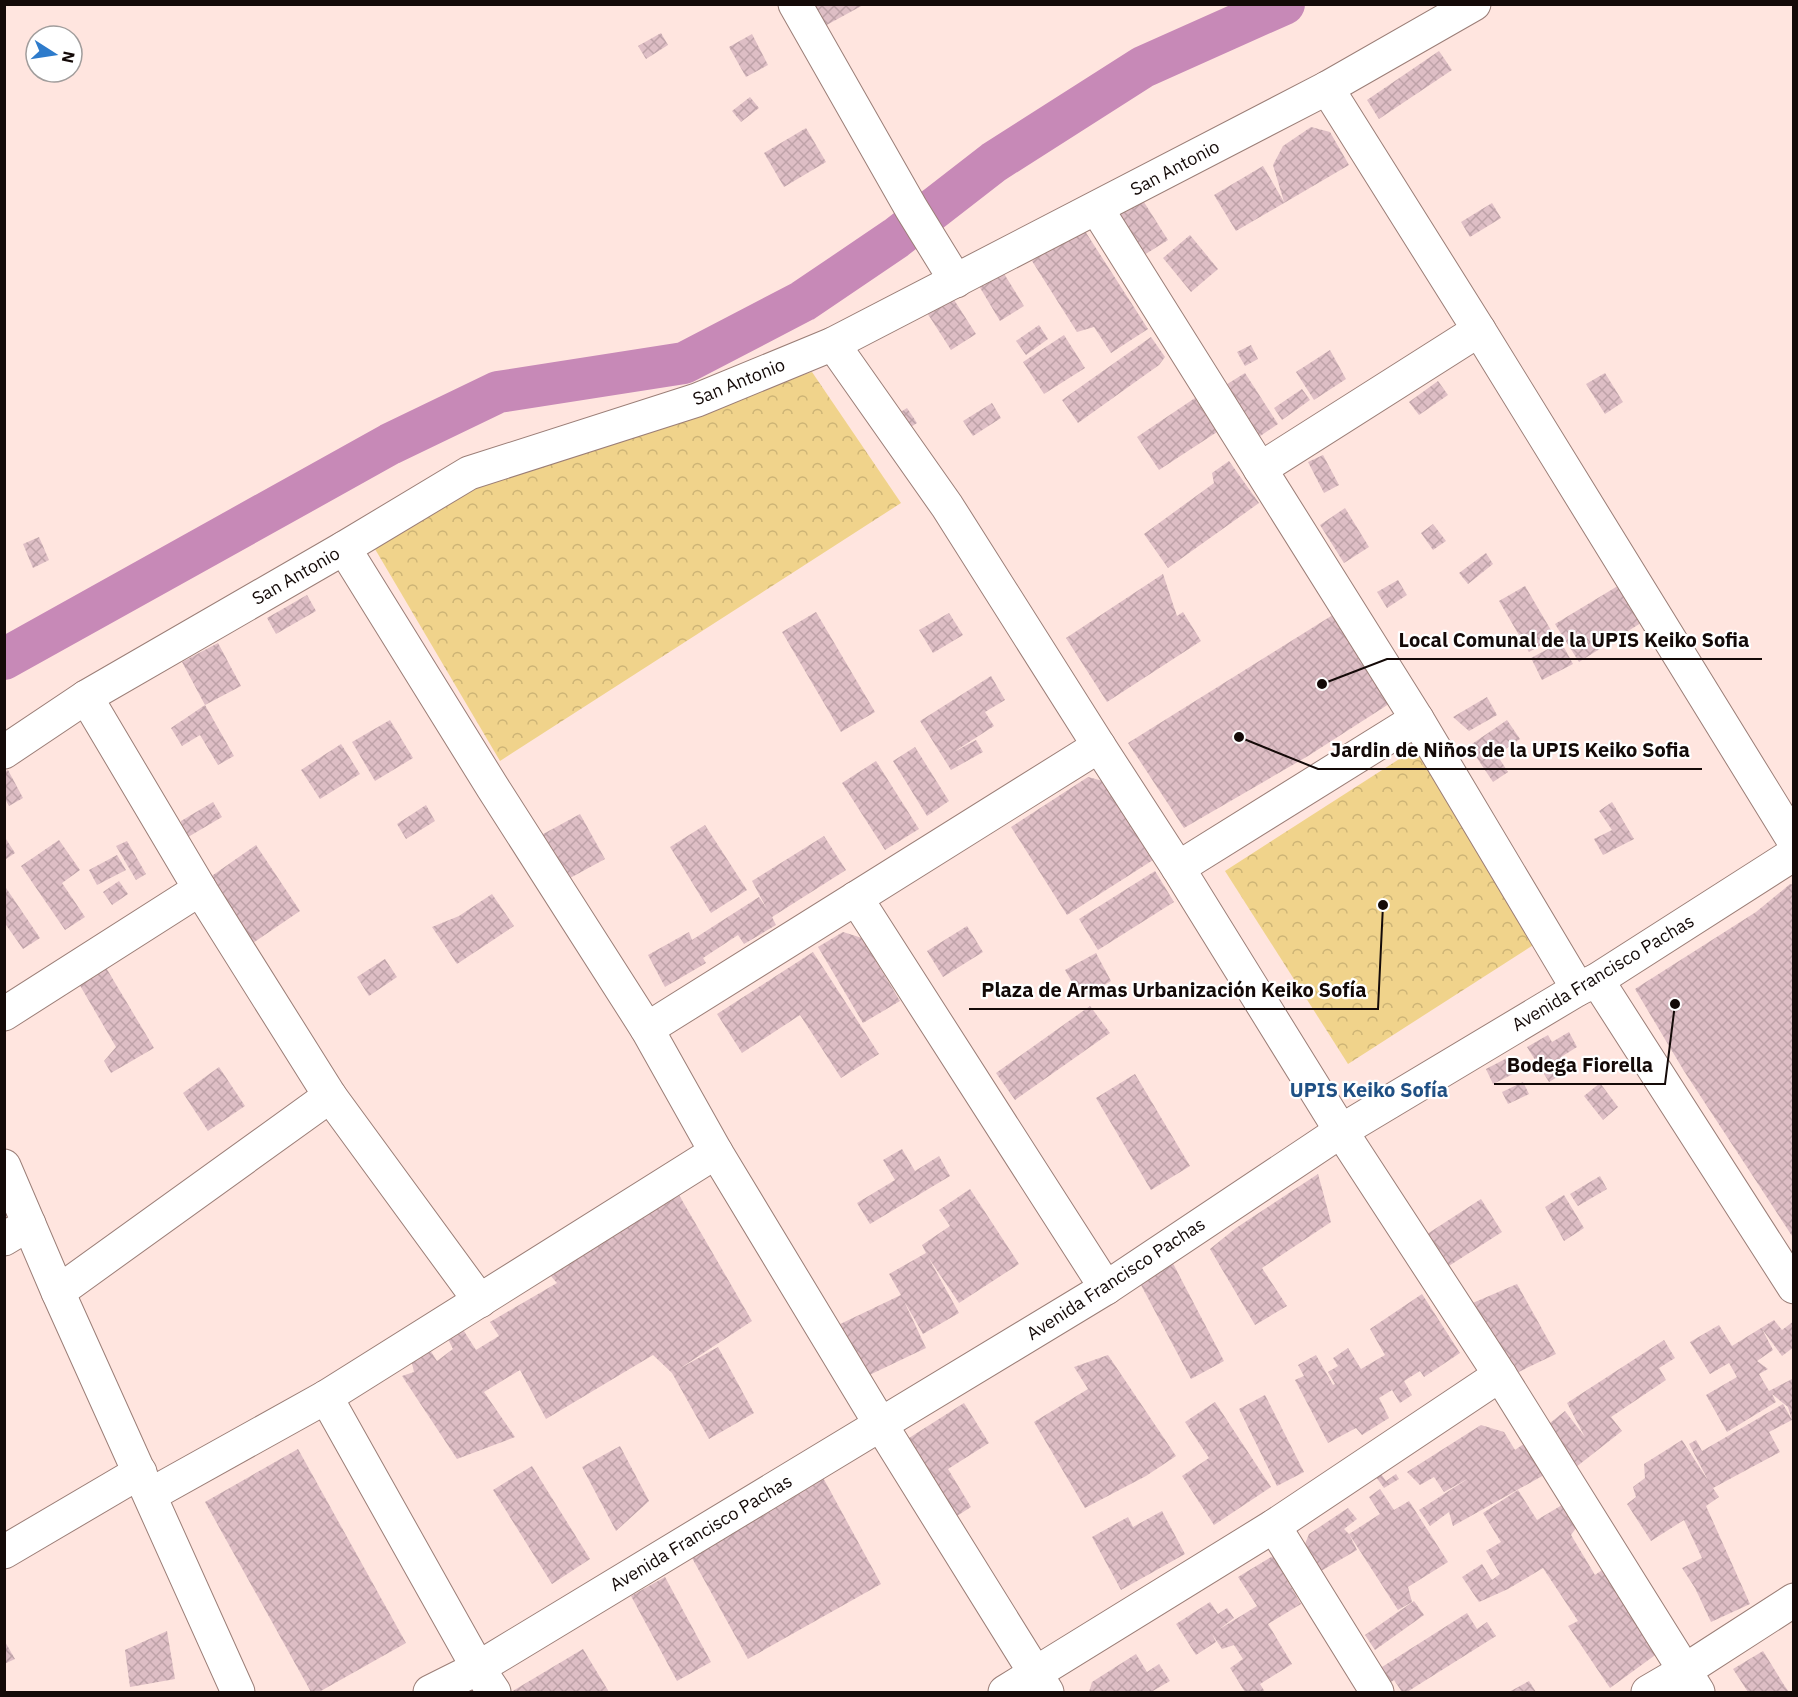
<svg xmlns="http://www.w3.org/2000/svg" width="1798" height="1697" viewBox="0 0 1798 1697" font-family="'IBM Plex Sans',sans-serif">
	<defs>
		<pattern id="park-crowns" width="20" height="18" patternUnits="userSpaceOnUse" patternTransform="scale(1.5)"><rect width="20" height="18" fill="#f0d38b"/><path d="M2 6a3 3 0 1 1 6 0M12 15a3 3 0 1 1 6 0" fill="none" stroke="#cdb476"/></pattern>
		<pattern id="building-cross-hatch" width="8" height="8" patternUnits="userSpaceOnUse" patternTransform="scale(1.5)"><rect width="8" height="8" fill="#debec5"/><path d="M0 0l8 8M0 8l8-8" fill="none" stroke="#bea2a8"/></pattern>
	</defs>
	<rect width="100%" height="100%" fill="#ffe5df"/>
	<g fill="url(#park-crowns)">
		<polygon points="812,372 901,503 500,761 375,549 471,484"/>
		<polygon points="1418,747 1541,940 1348,1064 1225,871"/>
	</g>
	<g fill="none" stroke-linecap="round" stroke-linejoin="round">
		<polyline stroke="#c789b7" stroke-width="42" points="4,659 390,444 498,392 684,363 803,301 896,238 994,162 1143,67 1284,4"/>
	</g>
	<g fill="url(#building-cross-hatch)">
		<polygon points="811,4 865,4 823,27"/>
		<polygon points="661,33 668,45 646,59 638,46"/>
		<polygon points="752,34 768,65 746,77 729,47"/>
		<polygon points="1439,51 1452,70 1379,119 1367,100"/>
		<polygon points="750,97 759,108 741,122 732,111"/>
		<polygon points="1311,127 1330,132 1349,165 1236,231 1214,195 1263,166 1284,202 1273,165 1283,146"/>
		<polygon points="806,128 826,162 784,187 764,153"/>
		<polygon points="1142,199 1168,240 1136,260 1110,219"/>
		<polygon points="1492,203 1501,218 1470,237 1461,222"/>
		<polygon points="1083,228 1148,329 1111,353 1094,327 1077,332 1032,261"/>
		<polygon points="1190,235 1218,269 1191,292 1163,258"/>
		<polygon points="1003,272 1024,306 1000,321 979,286"/>
		<polygon points="947,289 976,334 951,350 922,305"/>
		<polygon points="1039,325 1048,339 1026,355 1016,341"/>
		<polygon points="1064,335 1085,368 1044,394 1023,362"/>
		<polygon points="1151,337 1165,357 1159,365 1078,423 1062,400"/>
		<polygon points="1251,345 1258,359 1245,366 1237,352"/>
		<polygon points="1330,350 1346,379 1314,400 1296,372"/>
		<polygon points="1245,373 1278,424 1250,443 1216,391"/>
		<polygon points="1605,373 1623,402 1605,414 1586,384"/>
		<polygon points="1438,381 1448,395 1419,415 1409,402"/>
		<polygon points="1302,389 1310,400 1282,420 1274,408"/>
		<polygon points="1195,398 1217,432 1159,470 1137,437"/>
		<polygon points="992,403 1001,418 973,436 963,421"/>
		<polygon points="907,408 917,423 900,434 891,418"/>
		<polygon points="1323,455 1339,485 1324,493 1308,462"/>
		<polygon points="1229,461 1259,503 1168,568 1144,534 1214,483 1212,473"/>
		<polygon points="1345,508 1369,547 1344,563 1320,525"/>
		<polygon points="1433,524 1446,541 1433,550 1421,533"/>
		<polygon points="39,537 49,560 33,568 23,544"/>
		<polygon points="1486,553 1493,564 1468,584 1459,573"/>
		<polygon points="1163,574 1177,616 1183,612 1201,641 1107,702 1066,638"/>
		<polygon points="1398,580 1407,595 1387,608 1377,592"/>
		<polygon points="1621,584 1644,621 1579,662 1555,624"/>
		<polygon points="1525,586 1555,637 1529,652 1499,601"/>
		<polygon points="307,595 316,611 276,634 267,618"/>
		<polygon points="816,612 875,712 841,732 782,632"/>
		<polygon points="949,613 963,635 933,653 919,630"/>
		<polygon points="1336,613 1392,702 1308,756 1184,828 1128,743"/>
		<polygon points="1561,642 1573,664 1542,680 1531,658"/>
		<polygon points="218,643 241,686 205,705 234,756 218,765 200,735 182,746 171,728 205,705 182,662"/>
		<polygon points="991,676 1005,700 985,712 994,726 952,753 976,740 983,752 951,770 920,721"/>
		<polygon points="1487,697 1497,715 1469,731 1453,717"/>
		<polygon points="390,720 413,758 375,781 352,742"/>
		<polygon points="1507,720 1520,739 1497,755 1508,772 1493,782 1469,746"/>
		<polygon points="341,744 360,774 320,799 301,770"/>
		<polygon points="915,747 949,801 927,816 893,761"/>
		<polygon points="876,761 919,829 885,850 842,783"/>
		<polygon points="8,770 23,798 9,806 4,797 4,772"/>
		<polygon points="1088,777 1103,781 1153,860 1067,915 1011,827"/>
		<polygon points="213,802 222,817 183,840 181,821"/>
		<polygon points="1612,802 1634,839 1603,855 1594,839 1612,830 1599,811"/>
		<polygon points="426,805 435,821 406,839 397,824"/>
		<polygon points="580,814 605,859 559,884 534,839"/>
		<polygon points="705,825 747,890 711,913 670,847"/>
		<polygon points="824,836 846,870 772,917 776,925 744,944 738,935 703,958 706,963 665,987 648,955 689,932 692,940 759,897 767,909 752,881"/>
		<polygon points="6,839 15,853 6,859 4,840"/>
		<polygon points="59,840 80,870 62,883 85,917 65,930 21,866"/>
		<polygon points="127,841 146,874 136,880 116,846"/>
		<polygon points="256,845 300,911 250,945 206,880"/>
		<polygon points="117,855 126,870 97,885 89,870"/>
		<polygon points="1155,871 1174,902 1098,950 1079,919"/>
		<polygon points="119,881 128,894 112,905 103,892"/>
		<polygon points="1790,884 1794,885 1794,1239 1684,1071 1635,989 1756,912"/>
		<polygon points="4,885 40,938 23,949 4,922"/>
		<polygon points="492,894 514,926 457,964 432,927 459,916"/>
		<polygon points="967,926 983,952 943,977 927,951"/>
		<polygon points="843,932 862,938 900,1001 863,1023 818,947"/>
		<polygon points="813,952 879,1054 841,1078 800,1015 742,1053 717,1014"/>
		<polygon points="1096,953 1111,981 1081,998 1065,970"/>
		<polygon points="385,959 397,977 369,996 357,977"/>
		<polygon points="102,961 154,1048 111,1073 104,1061 116,1047 75,977"/>
		<polygon points="1090,1006 1110,1033 1015,1100 996,1073"/>
		<polygon points="1569,1032 1577,1047 1561,1057 1569,1070 1549,1082 1527,1047 1548,1035 1552,1042"/>
		<polygon points="1509,1057 1517,1072 1493,1084 1486,1069"/>
		<polygon points="219,1067 245,1106 208,1131 183,1093"/>
		<polygon points="1135,1074 1190,1166 1151,1190 1096,1098"/>
		<polygon points="1523,1082 1529,1094 1508,1104 1502,1092"/>
		<polygon points="1600,1083 1618,1107 1603,1120 1584,1096"/>
		<polygon points="902,1149 915,1171 939,1156 950,1176 870,1224 857,1203 895,1180 883,1160"/>
		<polygon points="1318,1174 1331,1222 1262,1268 1287,1306 1255,1325 1210,1249 1236,1228"/>
		<polygon points="1600,1176 1607,1189 1578,1206 1570,1194"/>
		<polygon points="970,1189 1019,1264 959,1303 928,1257 959,1313 923,1334 904,1301 926,1348 861,1379 836,1326 901,1295 889,1274 926,1253 922,1245 950,1226 939,1210"/>
		<polygon points="679,1195 752,1321 679,1369 718,1347 754,1413 709,1439 672,1373 653,1355 546,1419 520,1370 484,1392 515,1437 457,1459 402,1376 414,1372 411,1359 428,1347 437,1361 453,1349 447,1337 462,1328 476,1350 499,1336 490,1322 557,1283 550,1275"/>
		<polygon points="1564,1195 1584,1228 1564,1241 1545,1207"/>
		<polygon points="1481,1199 1502,1232 1441,1271 1421,1238"/>
		<polygon points="1167,1252 1224,1361 1191,1379 1133,1270"/>
		<polygon points="1517,1284 1556,1354 1506,1378 1468,1305"/>
		<polygon points="1422,1294 1460,1353 1424,1377 1420,1371 1404,1381 1412,1395 1400,1403 1392,1390 1379,1398 1389,1418 1362,1435 1356,1428 1328,1443 1295,1380 1304,1376 1298,1365 1316,1355 1333,1385 1335,1384 1328,1372 1338,1366 1333,1358 1348,1348 1361,1369 1385,1355 1370,1329"/>
		<polygon points="1774,1320 1782,1330 1794,1321 1794,1347 1782,1356 1762,1329 1773,1350 1757,1361 1768,1369 1759,1374 1769,1391 1794,1378 1794,1423 1792,1420 1769,1432 1780,1452 1713,1488 1719,1497 1706,1506 1750,1604 1711,1622 1695,1588 1682,1568 1702,1558 1684,1520 1651,1541 1627,1504 1636,1497 1633,1487 1645,1478 1644,1464 1682,1440 1709,1482 1689,1444 1696,1440 1702,1451 1783,1404 1792,1420 1788,1407 1772,1394 1776,1402 1727,1432 1706,1395 1737,1377 1729,1363 1710,1374 1690,1342 1719,1325 1732,1346"/>
		<polygon points="1664,1340 1675,1358 1659,1368 1666,1380 1611,1417 1622,1431 1571,1471 1540,1431 1565,1411 1585,1437 1567,1403"/>
		<polygon points="1108,1355 1176,1456 1146,1476 1085,1508 1034,1422 1088,1389 1074,1367"/>
		<polygon points="1265,1395 1304,1472 1277,1486 1239,1409"/>
		<polygon points="1215,1402 1271,1487 1214,1525 1182,1476 1209,1458 1185,1422"/>
		<polygon points="964,1403 989,1443 948,1469 971,1507 946,1523 898,1445"/>
		<polygon points="1481,1425 1504,1432 1515,1450 1525,1443 1544,1475 1453,1526 1449,1512 1430,1526 1419,1510 1469,1478 1444,1492 1434,1477 1420,1485 1407,1472"/>
		<polygon points="620,1446 649,1501 616,1531 582,1467"/>
		<polygon points="298,1449 406,1643 319,1692 311,1692 205,1502"/>
		<polygon points="532,1466 590,1559 552,1584 493,1490"/>
		<polygon points="821,1474 881,1584 748,1659 687,1549"/>
		<polygon points="1381,1474 1386,1481 1396,1474 1399,1479 1384,1488 1376,1477"/>
		<polygon points="1380,1489 1394,1510 1409,1501 1448,1562 1408,1587 1412,1602 1398,1610 1349,1534 1357,1550 1321,1571 1305,1544 1309,1534 1348,1508 1357,1519 1344,1529 1349,1534 1380,1514 1369,1497"/>
		<polygon points="1518,1490 1537,1520 1562,1505 1576,1528 1571,1535 1595,1575 1605,1568 1658,1653 1610,1688 1568,1626 1578,1621 1543,1568 1508,1589 1479,1602 1462,1577 1482,1564 1492,1580 1500,1574 1486,1551 1501,1542 1483,1513"/>
		<polygon points="1162,1511 1185,1554 1121,1590 1092,1537 1128,1517 1133,1527"/>
		<polygon points="1273,1556 1301,1604 1268,1624 1292,1664 1260,1684 1265,1692 1245,1692 1230,1668 1243,1659 1234,1645 1222,1649 1212,1634 1216,1642 1196,1655 1176,1624 1210,1602 1218,1614 1227,1608 1234,1618 1218,1630 1257,1606 1238,1577"/>
		<polygon points="665,1577 711,1662 677,1681 631,1596"/>
		<polygon points="1414,1601 1424,1615 1375,1650 1365,1635"/>
		<polygon points="1467,1613 1477,1629 1487,1622 1496,1636 1407,1692 1402,1692 1394,1680 1380,1689 1371,1674"/>
		<polygon points="167,1631 175,1679 130,1687 125,1650"/>
		<polygon points="4,1640 15,1659 4,1664"/>
		<polygon points="583,1649 609,1692 511,1692"/>
		<polygon points="1763,1651 1784,1685 1789,1692 1748,1692 1733,1669"/>
		<polygon points="1136,1654 1147,1672 1159,1664 1170,1681 1151,1692 1089,1692 1092,1682"/>
		<polygon points="1529,1681 1536,1692 1509,1692"/>
	</g>
	<g fill="none" stroke-linecap="round" stroke-linejoin="round">
		<defs>
			<g id="street">
				<polyline points="795,4 911,208 956,281"/>
				<polyline points="1327,88 1479,330 1794,841"/>
				<polyline points="1097,209 1417,719 1578,989"/>
				<polyline points="833,344 947,506 1099,746 1178,868 1341,1131 1500,1375 1698,1692"/>
				<polyline points="1260,469 1479,330"/>
				<polyline points="344,548 493,788 647,1029 716,1152 881,1425 1047,1692"/>
				<polyline points="86,697 200,889 330,1096 480,1301"/>
				<polyline points="1178,868 1417,719"/>
				<polyline points="856,898 1106,1288"/>
				<polyline points="1597,980 1794,1287"/>
				<polyline points="4,1014 200,889"/>
				<polyline points="647,1029 1099,746"/>
				<polyline points="4,1166 58,1292 238,1692"/>
				<polyline points="4,1239 29,1224"/>
				<polyline points="58,1292 330,1096"/>
				<polyline points="326,1397 478,1668 494,1692"/>
				<polyline points="150,1495 326,1397 716,1152"/>
				<polyline points="1274,1526 1377,1692"/>
				<polyline points="4,1552 140,1472"/>
				<polyline points="430,1692 478,1668 1106,1288 1341,1131 1578,989 1597,980 1794,854"/>
				<polyline points="1005,1692 1274,1526 1500,1375"/>
				<polyline points="1648,1692 1684,1671 1794,1600"/>
			</g>
			<polyline id="secondary" points="4,752 86,697 344,548 469,473 697,400 833,344 1327,88 1474,4"/>
		</defs>
		<use href="#street" stroke="#9b7e77" stroke-width="35"/>
		<use href="#secondary" stroke="#9b7e77" stroke-width="35"/>
		<use href="#street" stroke="#fff" stroke-width="33"/>
		<use href="#secondary" stroke="#fff" stroke-width="33"/>
	</g>
	<g text-anchor="middle" stroke-width="4.5" stroke-linejoin="round" paint-order="stroke">
		<g font-size="18" fill="#140a08" stroke="#fff">
			<text transform="translate(1175 168) rotate(-28)" y="6">San Antonio</text>
			<text transform="translate(739 382) rotate(-22)" y="6">San Antonio</text>
			<text transform="translate(296 576) rotate(-30)" y="6">San Antonio</text>
			<text transform="translate(1603 973) rotate(-31)" y="6">Avenida Francisco Pachas</text>
			<text transform="translate(1116 1279) rotate(-33)" y="6">Avenida Francisco Pachas</text>
			<text transform="translate(701 1533) rotate(-31)" y="6">Avenida Francisco Pachas</text>
		</g>
		<g font-size="20" font-weight="bold" fill="#205084" stroke="#fff">
			<text x="1369" y="1097">UPIS Keiko Sofía</text>
		</g>
	</g>
	<path fill="none" stroke="#140a08" stroke-width="2" d="M1322 684L1387 659H1762M1239 737L1318 769H1702M1383 905L1378 1009H969M1675 1004L1665 1084H1494"/>
	<g fill="#140a08" stroke="#fff" stroke-width="2">
		<circle cx="1322" cy="684" r="6"/>
		<circle cx="1239" cy="737" r="6"/>
		<circle cx="1383" cy="905" r="6"/>
		<circle cx="1675" cy="1004" r="6"/>
	</g>
	<g font-size="20" text-anchor="middle" font-weight="bold" fill="#140a08" stroke="#fff" stroke-width="4.5" stroke-linejoin="round" paint-order="stroke">
		<text x="1574" y="647">Local Comunal de la UPIS Keiko Sofia</text>
		<text x="1510" y="757">Jardin de Niños de la UPIS Keiko Sofia</text>
		<text x="1174" y="997">Plaza de Armas Urbanización Keiko Sofía</text>
		<text x="1580" y="1072">Bodega Fiorella</text>
	</g>
	<rect width="1798" height="1697" fill="none" stroke="#140a08" stroke-width="12"/>
	<g transform="translate(54 54) rotate(102)"><circle r="28" fill="#ffffff" stroke="#a19d9c" stroke-width="1.5"/>
	<path d="M0-4.5L10 22L0 15L-10 22Z" fill="#2e7bcb"/>
	<text y="-9" font-size="16" font-weight="bold" text-anchor="middle" fill="#140a08">N</text>
	</g>
</svg>
